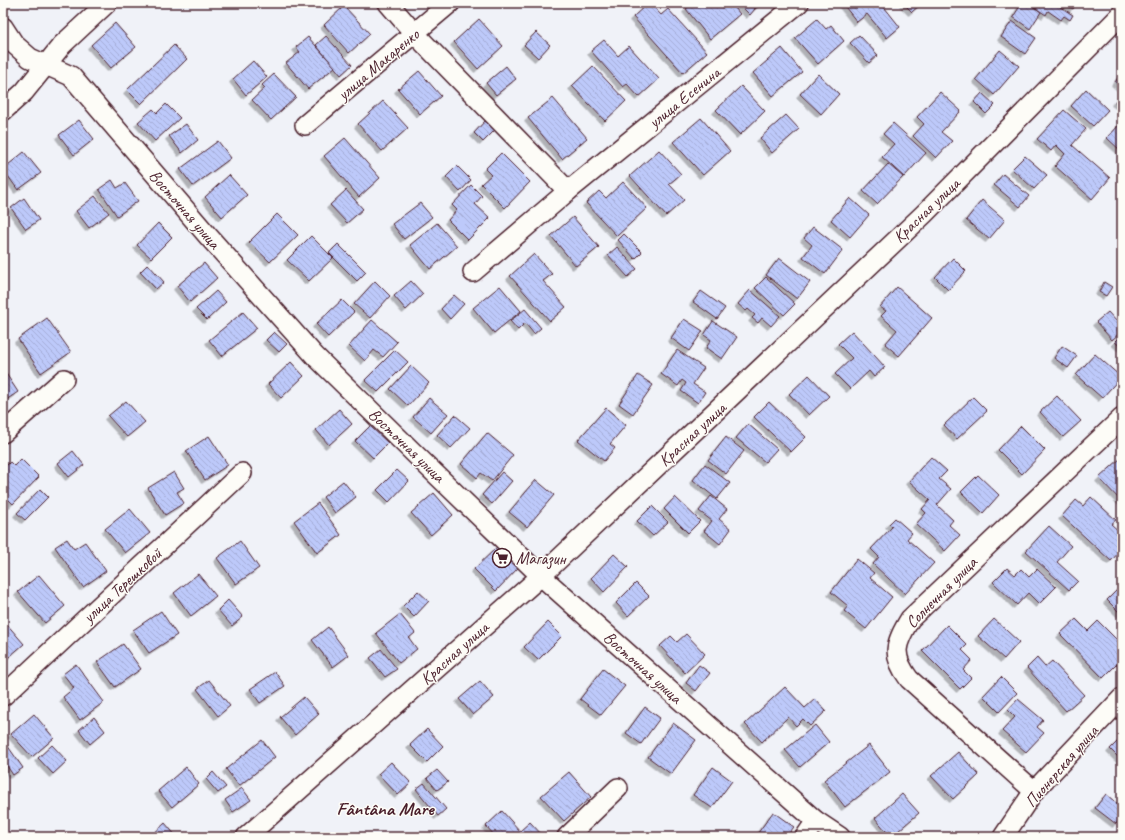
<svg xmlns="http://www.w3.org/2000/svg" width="1125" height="840" viewBox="0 0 1125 840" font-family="Caveat,sans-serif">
	<defs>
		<pattern id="building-back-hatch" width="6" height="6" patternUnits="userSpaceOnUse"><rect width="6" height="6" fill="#bdc9fa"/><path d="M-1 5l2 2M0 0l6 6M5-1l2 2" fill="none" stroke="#a4acd6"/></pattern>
		<filter id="shadow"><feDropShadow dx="-3.5" dy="3.5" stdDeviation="0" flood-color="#0004"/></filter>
	</defs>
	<rect width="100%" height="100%" fill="#f0f2f8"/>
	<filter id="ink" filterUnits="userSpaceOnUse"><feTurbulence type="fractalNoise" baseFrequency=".025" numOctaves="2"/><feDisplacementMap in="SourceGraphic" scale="8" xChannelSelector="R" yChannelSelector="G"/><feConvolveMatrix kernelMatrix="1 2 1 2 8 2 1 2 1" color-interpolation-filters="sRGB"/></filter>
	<g filter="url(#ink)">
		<g fill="url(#building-back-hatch)" stroke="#4a1f2b" filter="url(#shadow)">
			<polygon points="648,3 650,3 661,15 668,9 707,52 683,73 633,17"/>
			<polygon points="693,3 731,3 740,14 710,39 686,9"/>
			<polygon points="738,3 749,3 755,9 750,15"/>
			<polygon points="749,3 762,3 755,9"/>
			<polygon points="842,3 881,3 900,27 887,38 867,14 857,22"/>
			<polygon points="903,3 922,3 912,12"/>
			<polygon points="1022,3 1028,3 1041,12 1030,29 1013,17"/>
			<polygon points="1028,3 1054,3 1073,15 1070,20 1064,16 1061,20 1048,11 1046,15"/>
			<polygon points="1063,3 1077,3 1073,9"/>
			<polygon points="344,6 370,34 349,53 324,25"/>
			<polygon points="479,19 503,46 478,69 454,42"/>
			<polygon points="817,19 826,29 831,25 844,41 818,64 795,38"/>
			<polygon points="1012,21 1036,38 1025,54 1001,37"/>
			<polygon points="115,23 136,47 111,68 91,45"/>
			<polygon points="536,32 550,45 538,58 524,45"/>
			<polygon points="859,35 878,55 869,63 850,43"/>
			<polygon points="326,36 352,65 341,75 316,45"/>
			<polygon points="308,37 335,67 308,89 286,63 300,52 296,47"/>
			<polygon points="604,40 618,56 629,46 659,79 639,97 627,84 623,87 591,51"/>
			<polygon points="174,45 187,59 141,104 127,90"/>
			<polygon points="782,48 802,72 773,96 753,73"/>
			<polygon points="1000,50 1019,66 994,95 976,79"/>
			<polygon points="253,61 267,77 246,95 233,79"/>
			<polygon points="506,66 516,79 496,95 486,83"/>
			<polygon points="593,66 626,101 605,121 572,86"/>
			<polygon points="419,71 441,96 420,114 398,89"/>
			<polygon points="1122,73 1122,88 1115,82"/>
			<polygon points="274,74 296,97 271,120 252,100 265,88 262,85"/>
			<polygon points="818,74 839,94 821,114 800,94"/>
			<polygon points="741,86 765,111 740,135 716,110"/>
			<polygon points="1086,89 1108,110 1093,126 1071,106"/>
			<polygon points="940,92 961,111 941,132 952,141 936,158 913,136 924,124 917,117"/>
			<polygon points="982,93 995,105 986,114 974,102"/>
			<polygon points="1122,93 1122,107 1115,102"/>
			<polygon points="553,98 587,138 562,159 528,118"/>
			<polygon points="383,101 408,128 382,151 358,124"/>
			<polygon points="166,104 180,118 155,141 138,122 153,109 157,113"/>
			<polygon points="1064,110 1086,129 1072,145 1110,178 1092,199 1055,166 1065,154 1056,145 1051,151 1037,139"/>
			<polygon points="786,115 799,129 772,153 760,138"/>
			<polygon points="701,118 730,151 703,175 673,142"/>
			<polygon points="79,120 94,139 74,155 59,135"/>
			<polygon points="485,121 495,130 483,142 474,133"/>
			<polygon points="893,123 926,153 904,177 882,157 894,144 883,134"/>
			<polygon points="186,124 198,140 182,153 169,136"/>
			<polygon points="1120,124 1122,126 1121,151 1107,138"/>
			<polygon points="345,138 380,178 359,197 324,156"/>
			<polygon points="218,141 231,158 193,186 180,169"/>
			<polygon points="659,150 681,174 669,184 684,200 666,216 630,176"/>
			<polygon points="24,152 41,173 18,190 3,169"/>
			<polygon points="501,153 530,182 505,208 481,184 491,175 485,169"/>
			<polygon points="1025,156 1047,175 1034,189 1012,169"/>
			<polygon points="888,164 903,177 877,204 863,191"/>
			<polygon points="457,166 471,180 460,192 446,177"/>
			<polygon points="1003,174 1029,196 1020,207 994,185"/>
			<polygon points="229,175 247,195 222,217 205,197"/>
			<polygon points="112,180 117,188 125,183 138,201 117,216 99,189"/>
			<polygon points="623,182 647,208 617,236 586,203 599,191 606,198"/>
			<polygon points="471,185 482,196 475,204 490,218 468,240 448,220 457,210 452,205"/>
			<polygon points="346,190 363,209 347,223 330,205"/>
			<polygon points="95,196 109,213 89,228 76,211"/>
			<polygon points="24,198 39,220 26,229 11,208"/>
			<polygon points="850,198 869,215 850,237 831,220"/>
			<polygon points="982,200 1005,220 989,239 966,220"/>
			<polygon points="420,203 432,217 404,239 392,224"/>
			<polygon points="277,214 298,235 270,262 249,242"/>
			<polygon points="573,217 599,247 576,266 551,236"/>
			<polygon points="158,223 172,237 151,258 137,245"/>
			<polygon points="437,223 457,246 430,269 410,245"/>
			<polygon points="813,227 843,250 825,274 803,257 812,245 804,238"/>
			<polygon points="624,234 642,252 635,259 618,240"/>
			<polygon points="311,236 333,258 309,281 287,260"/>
			<polygon points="338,244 366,272 357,281 329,253"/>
			<polygon points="617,247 637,269 628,277 608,255"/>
			<polygon points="534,254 552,274 543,281 566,307 550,321 510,276"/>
			<polygon points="779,258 810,282 797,299 766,275"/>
			<polygon points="953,258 966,271 948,290 935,277"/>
			<polygon points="204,263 217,278 190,302 177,286"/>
			<polygon points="148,264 164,282 156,289 140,272"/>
			<polygon points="766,277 795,304 784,315 755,288"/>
			<polygon points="375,281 390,296 370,318 354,304"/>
			<polygon points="411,281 423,294 406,310 394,296"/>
			<polygon points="1104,282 1112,287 1106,296 1099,292"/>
			<polygon points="500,286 521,311 494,333 473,308"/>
			<polygon points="897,287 932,318 899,356 885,344 897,330 881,316 886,311 880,307"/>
			<polygon points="750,290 780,316 771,326 762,318 758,323 752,318 755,315 748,309 746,311 738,304"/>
			<polygon points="216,291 226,302 207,320 196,309"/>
			<polygon points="701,291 725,308 717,319 693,302"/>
			<polygon points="454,295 464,304 450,319 441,309"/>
			<polygon points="342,300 354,312 328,337 316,324"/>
			<polygon points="525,309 541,328 534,334 525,323 518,330 510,321"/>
			<polygon points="243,312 257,328 222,356 209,340"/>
			<polygon points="1108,312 1117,322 1121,319 1122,320 1122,331 1112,340 1096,322"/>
			<polygon points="47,318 71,352 41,373 18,339"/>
			<polygon points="684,319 703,331 689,351 671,338"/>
			<polygon points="372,320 397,342 383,357 374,350 365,361 349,346"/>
			<polygon points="713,321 737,337 722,359 706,348 711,340 704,335"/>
			<polygon points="852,331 885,367 874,377 869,371 850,389 835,374 852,358 838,344"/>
			<polygon points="274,332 287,344 279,352 266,340"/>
			<polygon points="1122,335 1122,348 1115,342"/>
			<polygon points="1062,346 1077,356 1068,368 1054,358"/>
			<polygon points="395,350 408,362 378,392 365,380"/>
			<polygon points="677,350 704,368 693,384 705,392 698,403 681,391 686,383 682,380 678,386 661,374"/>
			<polygon points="1095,354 1121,377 1102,398 1076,375"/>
			<polygon points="291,362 304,376 281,398 268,384"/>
			<polygon points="411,366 429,383 408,406 390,389"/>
			<polygon points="3,369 18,392 3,402"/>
			<polygon points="638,375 653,385 633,414 619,404"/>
			<polygon points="809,375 829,396 809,415 789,394"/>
			<polygon points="1057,396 1081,421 1063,437 1040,412"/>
			<polygon points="973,397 987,411 957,439 944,425"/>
			<polygon points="429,398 448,414 431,433 413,417"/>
			<polygon points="126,401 145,422 127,437 108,416"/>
			<polygon points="769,402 806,437 791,452 754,417"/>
			<polygon points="606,408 626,425 610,444 615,448 604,461 578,440"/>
			<polygon points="339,409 352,424 329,445 316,430"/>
			<polygon points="455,415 470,428 451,448 437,435"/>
			<polygon points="748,424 777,449 765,462 736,438"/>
			<polygon points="370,426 388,443 373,458 355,441"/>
			<polygon points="1021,426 1045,450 1022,474 998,450"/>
			<polygon points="487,433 513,455 492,481 481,473 477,478 461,464"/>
			<polygon points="209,436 228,465 205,480 186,451"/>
			<polygon points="726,437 744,451 726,474 708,460"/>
			<polygon points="73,451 84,465 69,477 58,463"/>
			<polygon points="931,457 947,471 939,479 951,489 937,505 953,520 949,525 960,535 945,551 916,524 926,513 922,509 930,500 909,481"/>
			<polygon points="1121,458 1122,459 1122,502 1099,478"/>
			<polygon points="21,459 39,477 13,504 3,494 3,469 10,462 14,466"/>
			<polygon points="705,464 730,483 717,499 693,480"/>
			<polygon points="397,470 409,481 389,502 377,490"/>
			<polygon points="174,472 184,488 177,492 184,503 165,515 148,488"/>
			<polygon points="502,472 512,481 492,504 482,495"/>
			<polygon points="978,475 999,495 983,513 961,492"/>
			<polygon points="536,480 554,495 527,527 509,512"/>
			<polygon points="343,481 356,497 335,513 323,497"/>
			<polygon points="40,489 48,497 25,520 17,513"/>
			<polygon points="434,493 453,515 431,535 411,513"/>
			<polygon points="711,496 727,509 719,519 731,529 720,544 704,531 712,521 699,511"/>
			<polygon points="675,497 700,521 688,533 664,509"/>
			<polygon points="1091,497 1116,520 1111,524 1122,534 1122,549 1111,561 1062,516 1076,500 1083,506"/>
			<polygon points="318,503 341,535 317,553 294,521"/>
			<polygon points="652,506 668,522 653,536 637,521"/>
			<polygon points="130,509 150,533 125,553 105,529"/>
			<polygon points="895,518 912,533 907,539 934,563 905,594 873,564 879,557 871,549 892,527 889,524"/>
			<polygon points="1049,526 1071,546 1057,562 1078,581 1069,590 1026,551"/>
			<polygon points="67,539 74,549 85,542 106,571 83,587 55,547"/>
			<polygon points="240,541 259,568 236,584 217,558"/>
			<polygon points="497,547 518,568 496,591 474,569"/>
			<polygon points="614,554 628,567 604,592 591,578"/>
			<polygon points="857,559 874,573 870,578 892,597 866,629 844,611 848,606 831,592"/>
			<polygon points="1007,568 1015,575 1021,569 1029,577 1037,569 1056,587 1039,604 1028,593 1017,605 993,582"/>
			<polygon points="198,574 216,596 191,616 174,593"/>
			<polygon points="39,575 65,606 45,623 18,592"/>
			<polygon points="636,583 649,596 628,616 616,603"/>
			<polygon points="1122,585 1122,615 1107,600"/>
			<polygon points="418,591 429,601 414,617 403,606"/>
			<polygon points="228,600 243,617 232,626 218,610"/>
			<polygon points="161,611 177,635 149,653 133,630"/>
			<polygon points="400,614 415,633 409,638 417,649 399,663 376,633"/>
			<polygon points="994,619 1019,642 1004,659 978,636"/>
			<polygon points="1076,619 1088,631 1098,621 1122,645 1122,659 1103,678 1060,634"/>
			<polygon points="5,622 24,644 3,662 3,623"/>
			<polygon points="548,622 562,636 538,660 524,647"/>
			<polygon points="947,625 967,645 962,650 972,660 963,670 971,678 960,689 922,651"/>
			<polygon points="328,627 349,655 333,667 312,640"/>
			<polygon points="686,634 705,654 685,673 660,646 671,636 677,642"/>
			<polygon points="123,644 141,669 115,687 97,662"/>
			<polygon points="381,649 397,669 385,677 370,658"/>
			<polygon points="1037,658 1045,667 1052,661 1084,695 1066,711 1027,668"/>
			<polygon points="76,664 104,702 80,720 63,697 74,688 63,674"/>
			<polygon points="699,665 710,673 696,691 686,683"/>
			<polygon points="603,669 625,686 601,715 580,699"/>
			<polygon points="275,672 285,686 260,703 250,689"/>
			<polygon points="1001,677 1017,693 999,712 983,696"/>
			<polygon points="209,680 230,706 218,716 197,689"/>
			<polygon points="480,681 494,697 473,715 459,699"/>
			<polygon points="785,687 805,708 815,699 826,711 810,726 803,719 796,726 788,717 762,742 745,724"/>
			<polygon points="304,697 319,714 295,735 280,717"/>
			<polygon points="1018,699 1043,720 1037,727 1044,733 1026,752 1002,731 1015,717 1008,710"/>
			<polygon points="645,707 660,718 641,744 626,733"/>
			<polygon points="34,714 54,738 32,757 11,734"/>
			<polygon points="94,717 105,731 90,744 79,730"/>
			<polygon points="673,723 696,740 671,774 648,757"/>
			<polygon points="815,725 829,742 800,767 785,750"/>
			<polygon points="427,729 443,746 427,762 410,745"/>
			<polygon points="1122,737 1122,761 1110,749"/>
			<polygon points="262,740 275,757 239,786 226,769"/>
			<polygon points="7,745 23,768 13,775 3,760 3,748"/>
			<polygon points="52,745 67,761 53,774 38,758"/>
			<polygon points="869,745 890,772 845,807 824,780"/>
			<polygon points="958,752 979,775 953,799 931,776"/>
			<polygon points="391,762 411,783 398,795 378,774"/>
			<polygon points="186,767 199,784 172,807 158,791"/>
			<polygon points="713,767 732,781 712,808 693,795"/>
			<polygon points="437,770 448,782 437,790 427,778"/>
			<polygon points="213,772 226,787 218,793 206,779"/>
			<polygon points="569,772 591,797 564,821 541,796"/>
			<polygon points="424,783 446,809 438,816 416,789"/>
			<polygon points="242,788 251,800 233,812 225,800"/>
			<polygon points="902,794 919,813 891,837 875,818"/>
			<polygon points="1106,794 1122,808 1122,817 1116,824 1095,808"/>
			<polygon points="502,811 520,831 530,822 544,837 496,837 486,826"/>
			<polygon points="773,812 794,827 786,837 755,837"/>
			<polygon points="165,823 177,837 150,837"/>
		</g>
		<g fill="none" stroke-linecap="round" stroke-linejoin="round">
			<defs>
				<g id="minor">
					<polyline points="388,3 414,33 568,191 799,3"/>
					<polyline points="3,27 14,44 30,58 71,76 208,236 315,356 419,458 541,576 816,821 840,837"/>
					<polyline points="3,111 24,92 62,45 107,3"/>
					<polyline points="305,125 450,3"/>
					<polyline points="473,272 568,191"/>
					<polyline points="3,433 64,379"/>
					<polyline points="3,696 242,473"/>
					<path d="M1034 791 909 679C891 655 895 644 910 619L1122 418"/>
					<polyline points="246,837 541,576 924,214 1122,14"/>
					<polyline points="567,837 618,788"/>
					<polyline points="805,837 816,821"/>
					<polyline points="1003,837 1034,791 1122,698"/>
				</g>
			</defs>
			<use href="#minor" stroke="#4a1f2b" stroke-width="22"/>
			<use href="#minor" stroke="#fdfcf7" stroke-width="19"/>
		</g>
	</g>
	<defs>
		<symbol id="supermarket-ring" viewBox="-11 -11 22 22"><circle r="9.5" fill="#fdfcf7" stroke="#4a1f2b" stroke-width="1.5"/><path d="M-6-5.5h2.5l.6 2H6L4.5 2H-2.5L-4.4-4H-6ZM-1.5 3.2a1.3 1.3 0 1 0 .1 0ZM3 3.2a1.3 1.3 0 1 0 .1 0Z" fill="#4a1f2b"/></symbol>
	</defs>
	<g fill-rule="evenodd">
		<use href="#supermarket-ring" x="491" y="547" width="22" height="22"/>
	</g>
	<g text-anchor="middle" stroke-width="3" stroke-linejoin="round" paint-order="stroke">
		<g font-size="17" fill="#4a1f2b" stroke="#fdfcf7">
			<text transform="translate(378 64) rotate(-40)" y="6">улица Макаренко</text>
			<text transform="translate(684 97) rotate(-39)" y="6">улица Есенина</text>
			<text transform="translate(185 209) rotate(49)" y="6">Восточная улица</text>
			<text transform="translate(926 210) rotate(-44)" y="6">Красная улица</text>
			<text transform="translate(692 434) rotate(-43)" y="6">Красная улица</text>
			<text transform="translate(407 445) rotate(44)" y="6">Восточная улица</text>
			<text transform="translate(122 585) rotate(-43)" y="6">улица Терешковой</text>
			<text transform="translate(941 592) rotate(-45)" y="6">Солнечная улица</text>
			<text transform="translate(454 653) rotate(-42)" y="6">Красная улица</text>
			<text transform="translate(643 667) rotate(42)" y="6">Восточная улица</text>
			<text transform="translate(1061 766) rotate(-49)" y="6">Пионерская улица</text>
		</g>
		<g font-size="17" fill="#4a1f2b" stroke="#fdfcf7" text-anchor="start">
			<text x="516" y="564">Магазин</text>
		</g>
		<g font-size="19" font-weight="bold" fill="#4a1f2b" stroke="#fdfcf7">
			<text x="385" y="815">Fântâna Mare</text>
		</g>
	</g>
	<rect width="1125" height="840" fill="none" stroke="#fdfcf7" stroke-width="16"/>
	<rect x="8" y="8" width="1109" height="824" fill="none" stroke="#4a1f2b" stroke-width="1.5" filter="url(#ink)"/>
</svg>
